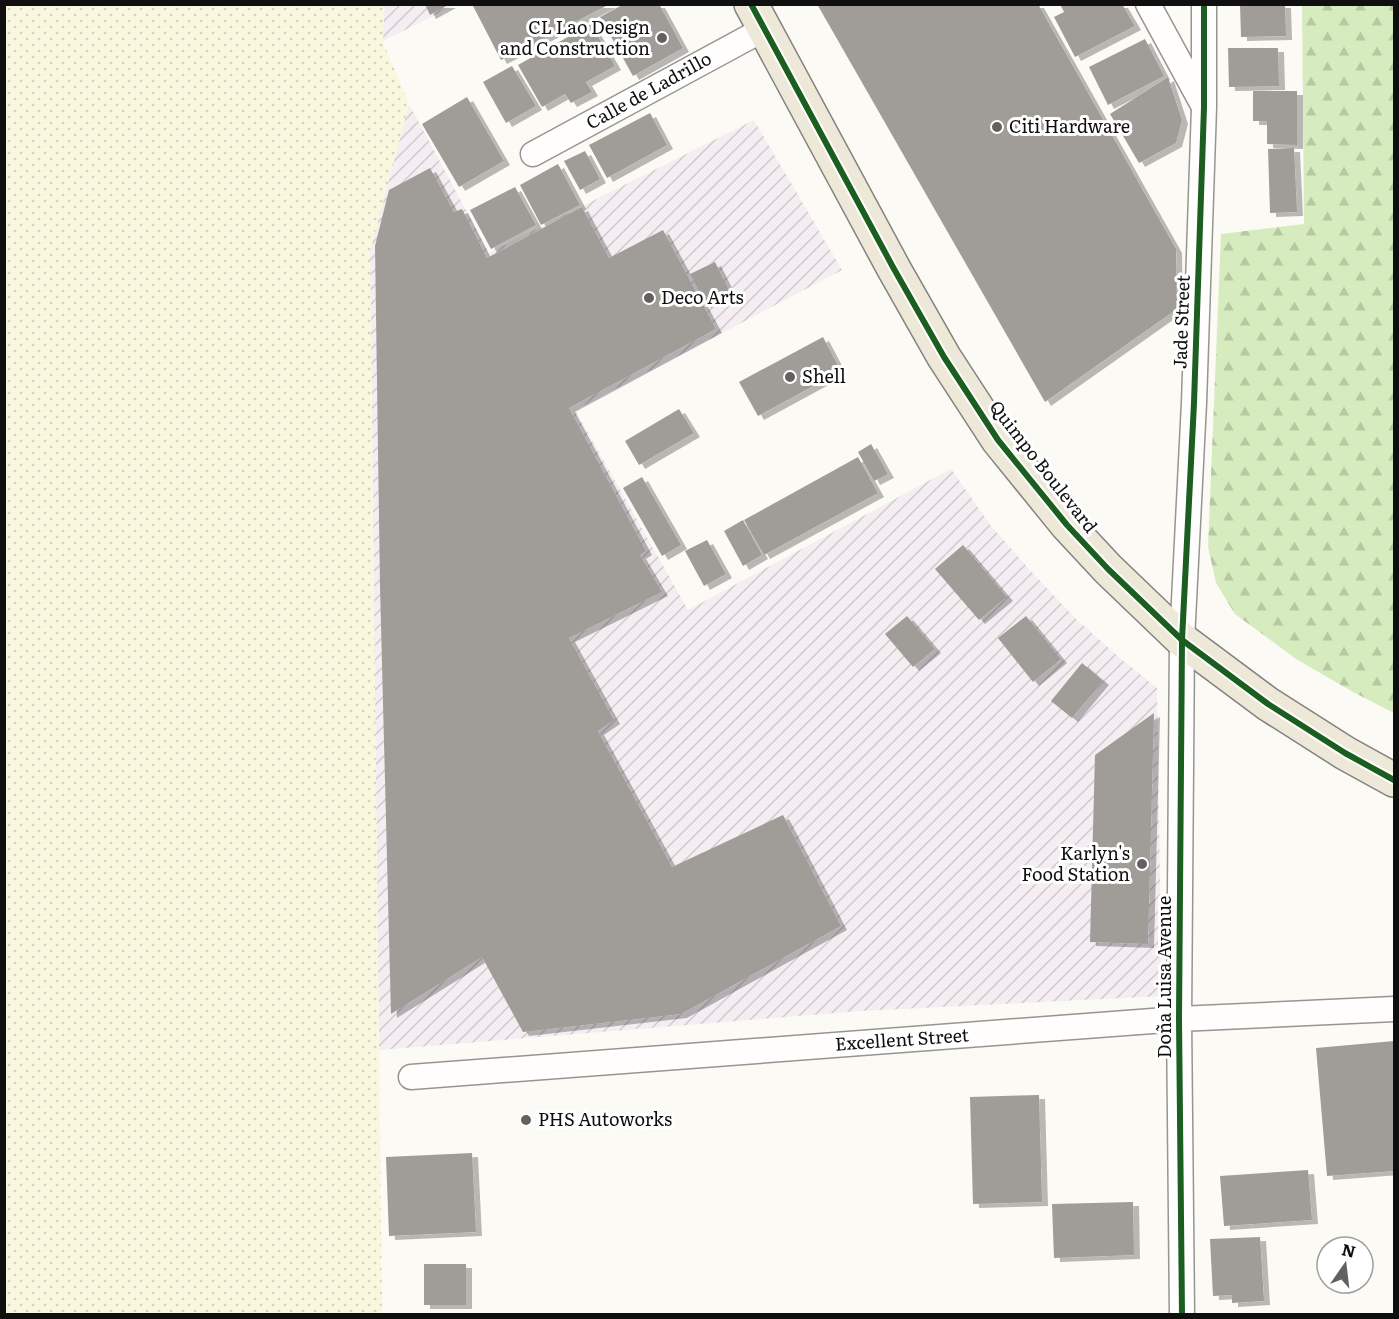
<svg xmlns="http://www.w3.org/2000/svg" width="1399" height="1319" viewBox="0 0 1399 1319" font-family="Literata,serif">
	<defs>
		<pattern id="industrial-furrows" width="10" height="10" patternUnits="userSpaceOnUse" patternTransform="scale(1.5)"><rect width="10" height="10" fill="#f4edf1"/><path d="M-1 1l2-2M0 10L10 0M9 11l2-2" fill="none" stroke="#d0cacd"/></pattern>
		<pattern id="farmland-dots" width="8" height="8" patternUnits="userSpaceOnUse" patternTransform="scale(1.5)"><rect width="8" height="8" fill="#faf7df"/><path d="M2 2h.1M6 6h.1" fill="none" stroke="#d5d3be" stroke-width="1.8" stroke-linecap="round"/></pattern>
		<pattern id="forest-firs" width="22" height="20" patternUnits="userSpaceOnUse" patternTransform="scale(1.5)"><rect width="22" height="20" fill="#d6ecbf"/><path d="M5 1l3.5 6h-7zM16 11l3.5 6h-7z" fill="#b6c9a3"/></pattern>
		<filter id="shadow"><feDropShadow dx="6" dy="4" stdDeviation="0" flood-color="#0004"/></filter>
	</defs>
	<rect width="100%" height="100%" fill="#fcfaf4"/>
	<g fill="url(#industrial-furrows)">
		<polygon points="384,5 455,5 383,41"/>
		<polygon points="409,104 489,253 754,120 842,270 575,410 688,610 951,469 991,526 1029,569 1076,619 1120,658 1157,688 1162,996 860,1011 379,1050 370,251"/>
	</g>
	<polygon fill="url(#farmland-dots)" points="5,4 384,5 383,42 409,104 370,251 382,1314 5,1314"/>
	<polygon fill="url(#forest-firs)" points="1302,5 1394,5 1394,713 1353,692 1296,659 1235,614 1216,583 1208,547 1221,234 1304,224"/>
	<g fill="#a09d99" filter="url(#shadow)">
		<polygon points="425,4 450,4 430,15"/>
		<polygon points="472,4 610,4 501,60"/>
		<polygon points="624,4 659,4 683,48 633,76 600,17"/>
		<polygon points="817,4 1038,4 1176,249 1177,309 1045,402"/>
		<polygon points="1060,4 1122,4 1135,26 1075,57 1054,17 1064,12"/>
		<polygon points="1240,4 1285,4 1286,36 1241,37"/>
		<polygon points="591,24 615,66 586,82 592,92 571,103 565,94 542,107 518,65"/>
		<polygon points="1145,39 1164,76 1108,105 1089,67"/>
		<polygon points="1228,48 1278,48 1279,86 1229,87"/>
		<polygon points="512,66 536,106 506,123 483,82"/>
		<polygon points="1168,77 1182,120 1176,143 1139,163 1110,114"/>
		<polygon points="1253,91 1297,91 1297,145 1267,144 1267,121 1253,121"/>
		<polygon points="467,97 504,161 459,187 422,124"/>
		<polygon points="650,113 667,145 607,178 589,145"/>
		<polygon points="1294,148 1297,212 1270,213 1268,149"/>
		<polygon points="585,151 600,179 580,190 564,161"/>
		<polygon points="558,164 580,205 541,225 520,185"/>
		<polygon points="430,168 454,212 462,209 487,258 582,207 609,258 663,230 716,329 569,408 646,551 640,555 662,592 569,638 614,720 598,731 672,867 783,815 841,926 681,1014 523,1032 482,957 391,1014 380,586 375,246 389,190"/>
		<polygon points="515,187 536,225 491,249 470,210"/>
		<polygon points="715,262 730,292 705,304 690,274"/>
		<polygon points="823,337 841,371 758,416 739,382"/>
		<polygon points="679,409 694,433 639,465 625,441"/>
		<polygon points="871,444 888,474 874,481 858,452"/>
		<polygon points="858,457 878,493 764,555 744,520"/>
		<polygon points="642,477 681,545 662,556 623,488"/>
		<polygon points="743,520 762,555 743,566 724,531"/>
		<polygon points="707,540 726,574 704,586 685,551"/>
		<polygon points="963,545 1007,597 979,620 935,569"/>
		<polygon points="907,616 935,649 913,667 885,634"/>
		<polygon points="1026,616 1061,659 1033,682 998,638"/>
		<polygon points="1082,663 1103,681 1072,718 1051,701"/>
		<polygon points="1154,713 1148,944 1090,942 1095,755"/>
		<polygon points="1394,1041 1394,1171 1327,1176 1316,1048"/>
		<polygon points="1039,1095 1042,1202 973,1204 970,1097"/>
		<polygon points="472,1153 476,1232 389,1236 386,1157"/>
		<polygon points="1308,1170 1312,1220 1224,1226 1220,1176"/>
		<polygon points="1133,1202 1134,1255 1054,1258 1052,1204"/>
		<polygon points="1260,1237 1264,1301 1232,1303 1232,1295 1213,1296 1210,1239"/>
		<rect x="424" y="1264" width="42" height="41"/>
	</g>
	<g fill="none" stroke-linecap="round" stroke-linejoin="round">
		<defs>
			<g id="minor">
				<polyline points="1148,4 1203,105"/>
				<polyline points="533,154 764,29"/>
				<polyline points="411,1077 1179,1019 1394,1009"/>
				<polyline points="1182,1314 1179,1019 1182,640 1194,403 1204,107 1204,4"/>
			</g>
			<polyline id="primary" points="751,4 894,269 944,357 998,440 1067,525 1108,569 1182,640 1268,704 1345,753 1394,780"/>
		</defs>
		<use href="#minor" stroke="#969592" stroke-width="27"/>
		<use href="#primary" stroke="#83827f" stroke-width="36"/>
		<use href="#minor" stroke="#fffefd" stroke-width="24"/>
		<use href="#primary" stroke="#eee8d9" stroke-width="33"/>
		<defs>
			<g id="cycleway">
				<polyline points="751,4 894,269 944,357 998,440 1067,525 1108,569 1182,640 1268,704 1345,753 1394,780"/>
				<polyline points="1182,1314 1179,1019 1182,640 1194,403 1204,107 1204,4"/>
			</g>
		</defs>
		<use href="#cycleway" stroke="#fff" stroke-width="10"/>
		<use href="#cycleway" stroke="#1b5e20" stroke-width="6"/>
	</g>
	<g fill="#62615f" stroke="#fff" stroke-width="2">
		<circle cx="662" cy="38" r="6"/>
		<circle cx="997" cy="127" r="6"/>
		<circle cx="649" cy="298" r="6"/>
		<circle cx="790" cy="377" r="6"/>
		<circle cx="1142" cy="864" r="6"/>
		<circle cx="526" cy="1120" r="6"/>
	</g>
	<g text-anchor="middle" stroke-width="6" stroke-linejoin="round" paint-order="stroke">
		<g font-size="18" fill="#0f0f0f" stroke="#fff" text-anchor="start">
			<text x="650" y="34" text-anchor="end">CL Lao Design<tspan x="650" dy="21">and Construction</tspan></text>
			<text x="1009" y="133">Citi Hardware</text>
			<text x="661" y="304">Deco Arts</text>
			<text x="802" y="383">Shell</text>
			<text x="1130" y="860" text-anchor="end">Karlyn's<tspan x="1130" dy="21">Food Station</tspan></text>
			<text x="538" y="1126">PHS Autoworks</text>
		</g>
		<g font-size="18" fill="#0f0f0f" stroke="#fff">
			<text transform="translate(649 91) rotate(-29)" y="6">Calle de Ladrillo</text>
			<text transform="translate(1182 322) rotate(-88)" y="6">Jade Street</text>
			<text transform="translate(1043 467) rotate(52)" y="6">Quimpo Boulevard</text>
			<text transform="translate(1165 977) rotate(-90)" y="6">Doña Luisa Avenue</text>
			<text transform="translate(902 1040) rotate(-4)" y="6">Excellent Street</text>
		</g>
	</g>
	<rect width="1399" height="1319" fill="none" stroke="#0f0f0f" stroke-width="12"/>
	<g transform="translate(1345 1265) rotate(14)"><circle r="28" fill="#ffffff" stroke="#9f9f9f" stroke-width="1.5"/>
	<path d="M0-4.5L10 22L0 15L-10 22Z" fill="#62615f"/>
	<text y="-9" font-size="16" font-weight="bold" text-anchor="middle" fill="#0f0f0f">N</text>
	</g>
</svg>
